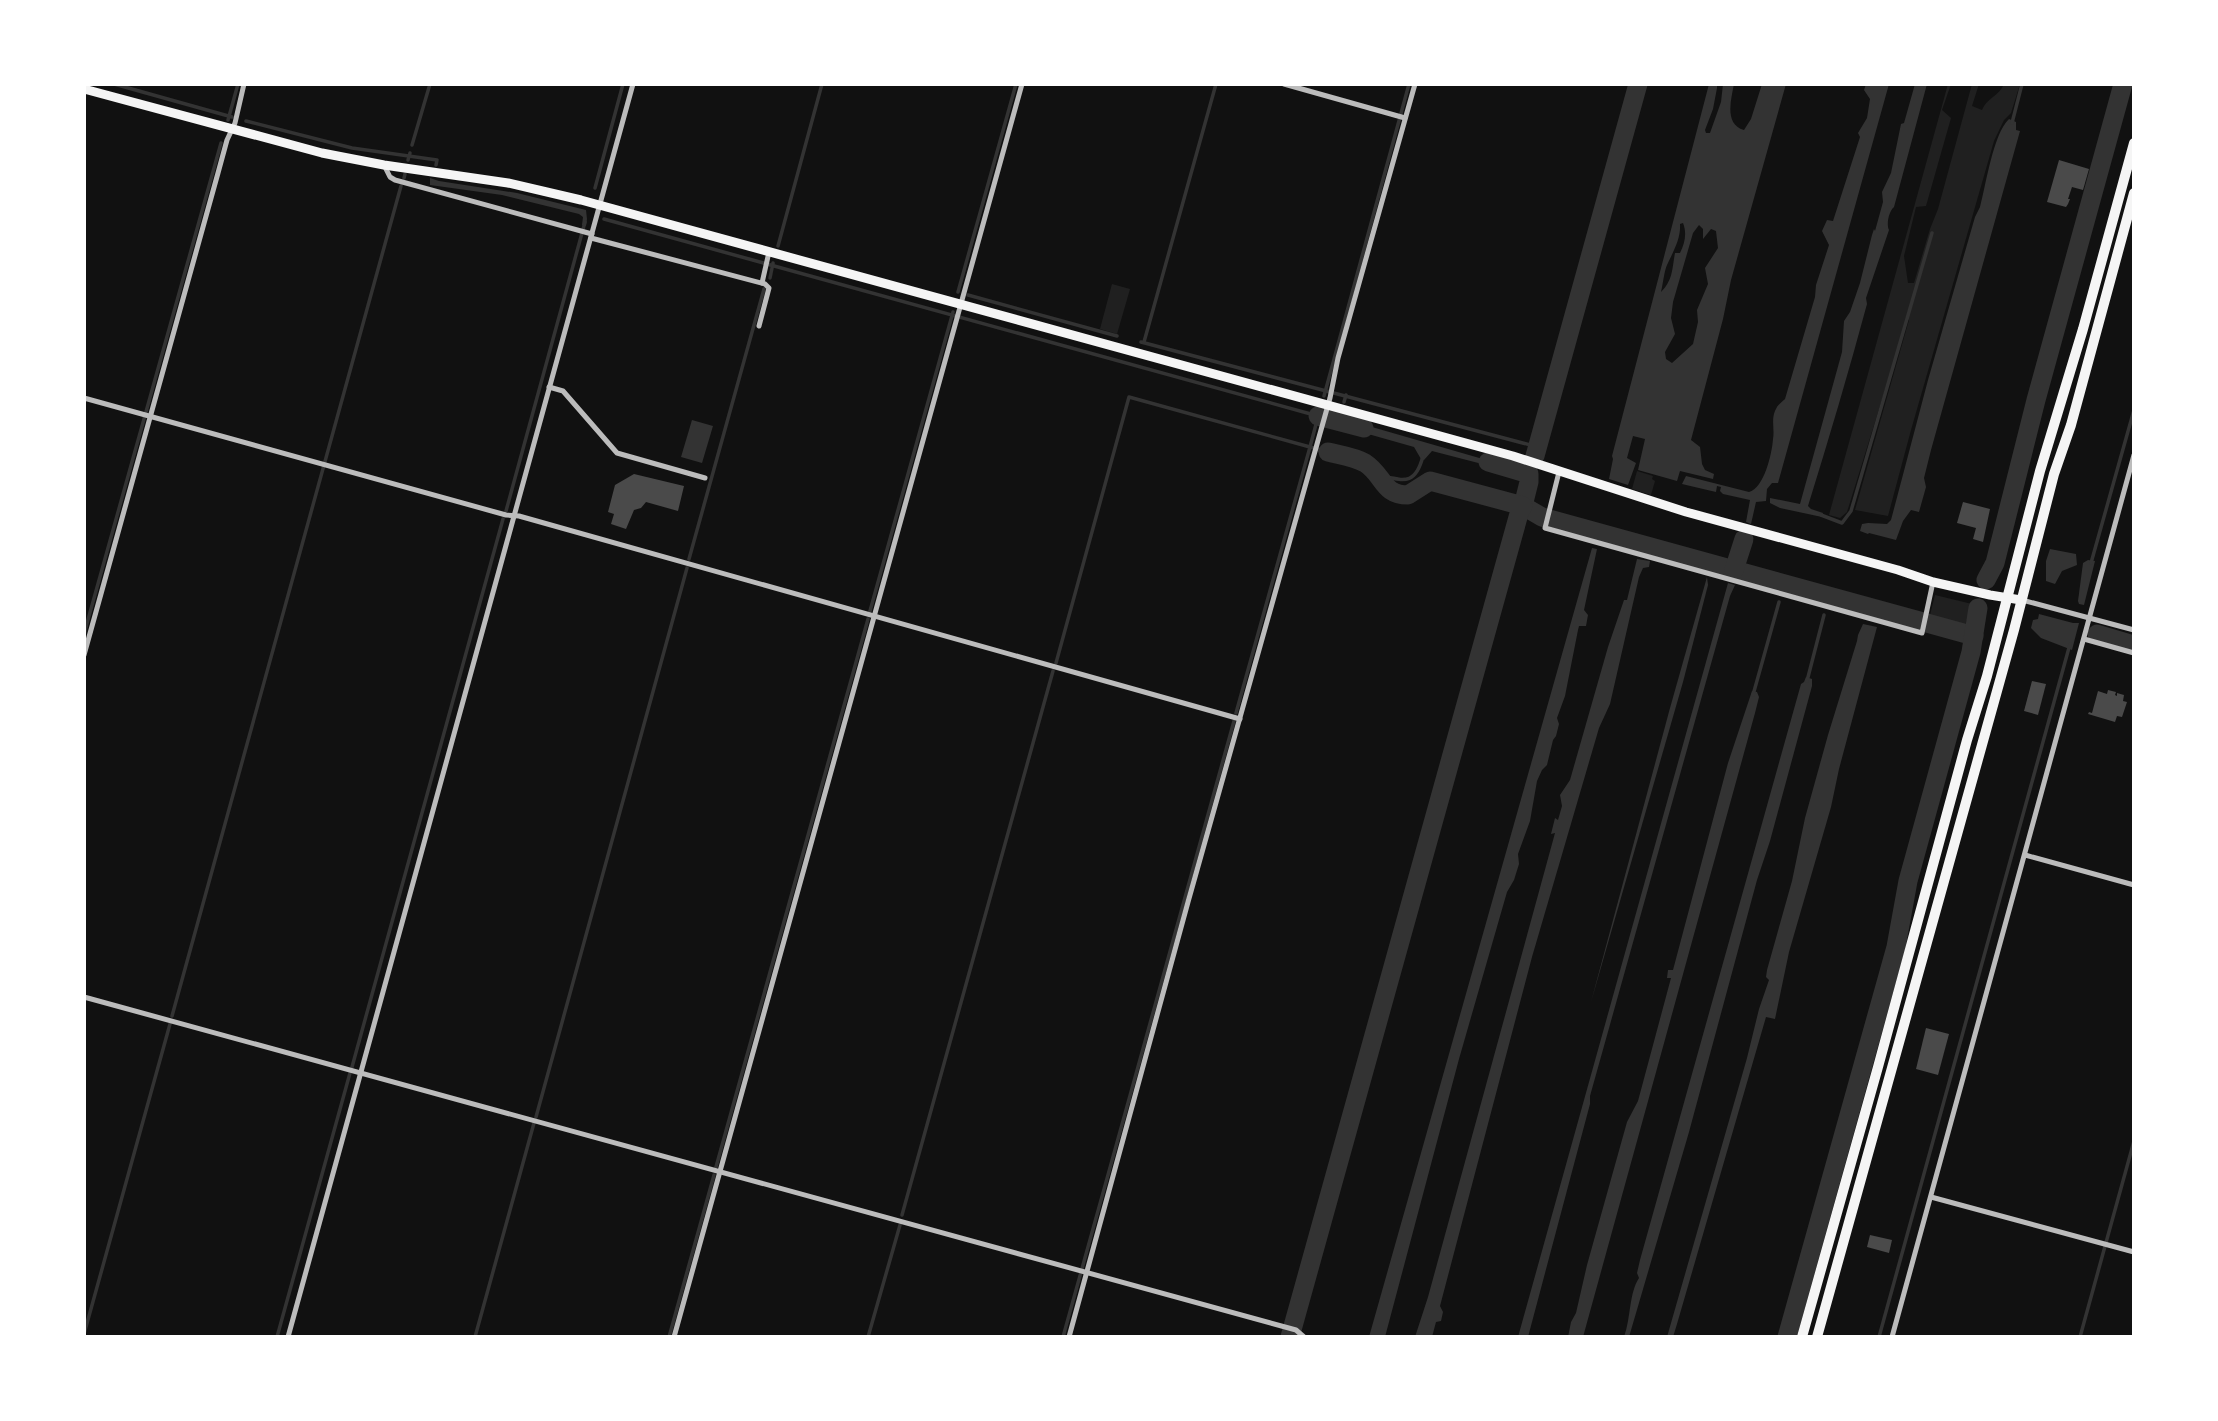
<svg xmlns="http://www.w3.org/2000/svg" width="2218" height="1421" viewBox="0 0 2218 1421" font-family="Quicksand,sans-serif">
	<rect width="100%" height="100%" fill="#111"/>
	<g fill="#202020">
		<path d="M1948 84H1951L1942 110 1951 118 1926 206 1916 207 1904 256 1908 283H1914L1930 229 1938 209 1972 84H1979L1972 106 1982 110C1986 99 2000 95 2004 84H2020L2011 113 2004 120 1994 141 1911 430 1888 516 1855 510 1909 320 1907 319 1847 512 1840 518 1829 515Z"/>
		<polygon points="1112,284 1130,289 1117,334 1100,329"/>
		<polygon points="1637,471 1653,476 1652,479 1655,481 1651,495 1632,489"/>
		<polygon points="1935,595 1972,604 1964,629 1929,619"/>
	</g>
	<g fill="#333" fill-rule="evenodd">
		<path d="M1709 84H1717V88L1713 109 1705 130 1706 133H1710L1721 102 1723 84H1734C1731 100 1724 124 1744 130L1751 119 1762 84H1786L1731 280 1723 319 1691 440 1700 447 1702 464 1705 470 1714 474 1713 479 1680 471 1677 481 1638 470 1645 439 1633 436 1627 458 1636 463 1628 485 1609 479 1613 459 1612 456ZM1683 223C1687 233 1685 243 1680 253H1675C1672 269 1673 280 1661 292 1663 284 1664 272 1667 265 1673 252 1681 239 1680 224ZM1699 225 1703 229V239L1711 229 1716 231 1718 248 1705 268 1708 284 1697 310 1698 322 1693 344 1672 363 1666 359 1665 352 1675 334 1671 318 1673 302 1693 233Z"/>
		<path d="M1866 84H1889L1778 483H1772L1767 489 1766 501 1756 502 1751 524 1746 522 1750 500 1723 494 1720 491 1721 487 1717 486 1716 492 1682 484 1686 476 1749 492C1764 488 1772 454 1773 439 1775 428 1770 418 1777 407 1778 405 1784 400 1785 399L1815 297 1816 285 1829 245 1822 231 1827 220 1833 221 1860 137 1858 133 1867 118 1870 99 1864 90Z"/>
		<path d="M1915 84H1927L1894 207C1889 211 1886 224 1889 230L1866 298 1867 304C1849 371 1829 438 1808 506L1811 509 1823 513 1822 517 1780 508 1770 503V498L1800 504 1842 352 1844 321 1850 312 1860 283 1872 235 1874 229 1875 231 1883 202 1882 192 1891 173 1901 124 1904 123Z"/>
		<path d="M2009 119 2016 122V130L2020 131 1931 450 1924 478 1926 487 1919 512 1911 510 1903 521 1896 540 1869 533 1868 534 1860 531 1862 524 1868 523 1887 524 1891 520 1928 380 1975 217 1980 207C1986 185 1993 134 2009 119Z"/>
		<polygon points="430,178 439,181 517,193 586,210 587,219 586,226 582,225 583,217 579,214 502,195 430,185"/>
		<polygon points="692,420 713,426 702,463 681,457"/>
		<polygon points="1341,420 1365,425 1514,468 1513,472 1432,451 1424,460 1421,459 1414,447 1354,430 1354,428 1340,425"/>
		<polygon points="1328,444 1348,448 1349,453 1353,454 1353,462 1318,452 1319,448"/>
		<polygon points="1592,548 1597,549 1584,610 1588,615 1586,626 1579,626 1578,630 1565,696 1557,718 1559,724 1556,736 1553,740 1547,765 1542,770 1537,781 1530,821 1518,854 1519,864 1514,880 1507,892 1459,1059 1385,1337 1369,1337"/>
		<polygon points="2050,549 2076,554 2077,565 2062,571 2055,584 2046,581 2046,561"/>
		<polygon points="1637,559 1650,561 1649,567 1643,568 1639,577 1610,704 1599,728 1532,957 1440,1306 1443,1312 1441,1321 1436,1322 1432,1337 1415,1337 1428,1297 1555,833 1551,834 1555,818 1558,820 1562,806 1560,795 1570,780 1608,647 1624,600 1627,600"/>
		<polygon points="2088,560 2095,561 2084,605 2079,604 2078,601 2083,563"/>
		<polygon points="1707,577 1708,585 1683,682 1591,1002 1670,708"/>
		<polygon points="1728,583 1735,585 1730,596 1590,1096 1590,1104 1528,1337 1518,1337"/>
		<polygon points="2039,614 2073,623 2079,623 2072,650 2041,638 2031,628 2033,620 2038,619"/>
		<polygon points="1863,624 1877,627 1839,769 1831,807 1789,952 1775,1019 1766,1017 1677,1324 1673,1337 1667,1337 1747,1058 1759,1009 1769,980 1766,977 1767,970 1792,881 1805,818 1828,735 1857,641 1858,635"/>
		<path d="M1806 677 1812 679V686L1770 841 1757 880 1689 1132 1629 1337H1624C1631 1318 1629 1293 1639 1278L1637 1273 1640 1260 1801 684 1804 682Z"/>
		<polygon points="1752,691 1757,692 1759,697 1755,713 1583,1337 1568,1337 1571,1322 1576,1313 1587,1265 1627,1122 1638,1101 1671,978 1667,978 1668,970 1673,970 1728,763"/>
	</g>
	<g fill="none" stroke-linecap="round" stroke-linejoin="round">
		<g stroke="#333" stroke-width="3.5">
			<polyline points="114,84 232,117"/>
			<polyline points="228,120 238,84"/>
			<polyline points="246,121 352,148 437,160 436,165"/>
			<polyline points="2012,123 2022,84"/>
			<polyline points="412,145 430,84"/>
			<polyline points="408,160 410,153"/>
			<polyline points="404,178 405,174"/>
			<polyline points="595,188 623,84"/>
			<polyline points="604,219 1318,416"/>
			<polyline points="778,246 822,84"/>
			<polyline points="770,278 773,263"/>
			<polyline points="958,292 1016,84"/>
			<polyline points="968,295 1117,336"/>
			<polyline points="1141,342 1538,447"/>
			<polyline points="1144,342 1216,84"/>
			<polyline points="1324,396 1409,84"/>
			<polyline points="1344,402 1346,395"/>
			<polyline points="1318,449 1310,447 1319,413"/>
			<path d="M1377 475C1403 480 1415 487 1423 456"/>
			<polyline points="506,511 585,222"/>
			<polyline points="1821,515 1842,523 1851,511 1932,233"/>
			<polyline points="1599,538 1600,533"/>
			<polyline points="2001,540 2007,542"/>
			<polyline points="1642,549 1643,545"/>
			<polyline points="689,559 764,289"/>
			<polyline points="2091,563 2134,410"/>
			<polyline points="1711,567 1712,564"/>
			<polyline points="1735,574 1735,571"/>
			<polyline points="1784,587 1784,584"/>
			<polyline points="1828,600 1830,597"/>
			<polyline points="870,611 953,312"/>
			<polyline points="1874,613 1875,609"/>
			<polyline points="84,634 221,143"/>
			<polyline points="1056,663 1129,397 1310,447 1236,713"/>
			<polyline points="1807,681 1824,615"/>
			<polyline points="1753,695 1779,602"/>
			<polyline points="172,1016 401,186"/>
			<polyline points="352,1067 503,519"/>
			<polyline points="536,1117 687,568"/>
			<polyline points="716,1167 868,619"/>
			<polyline points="902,1215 1053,671"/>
			<polyline points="84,1334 170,1024"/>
			<polyline points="277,1337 350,1073"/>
			<polyline points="475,1337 534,1123"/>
			<polyline points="669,1337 714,1175"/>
			<polyline points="868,1337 900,1225"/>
			<polyline points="1063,1337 1234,721"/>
			<polyline points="1879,1337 2070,644"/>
			<polyline points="2080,1337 2134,1141"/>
		</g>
		<g stroke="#333" stroke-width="19">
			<polyline points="1318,416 1364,428"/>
			<polyline points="1535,456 1638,84"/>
			<polyline points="1488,462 1529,474 1529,482 1523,506 1542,517 1974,636"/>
			<polyline points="1734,570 1744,539"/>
			<polyline points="1986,580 1995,563 2036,400 2123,84"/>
			<polyline points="2097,634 2134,645"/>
			<path d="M1290 1337 1520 510 1523 506 1430 481 1408 495C1382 495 1384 475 1365 463 1355 457 1340 455 1328 452"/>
			<polyline points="1787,1337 1896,947 1908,881 1971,652 1978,608"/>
		</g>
	</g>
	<g fill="#4a4a4a">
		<polygon points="2059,160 2089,169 2083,190 2072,187 2068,199 2070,199 2068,204 2066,207 2047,202"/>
		<polygon points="634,474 684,486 678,511 646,502 641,508 634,510 626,529 611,524 614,514 608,512 615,485"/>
		<polygon points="1963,502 1990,509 1983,542 1973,539 1976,528 1957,523"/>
		<polygon points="2032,681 2046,684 2038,715 2024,711"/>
		<polygon points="2108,690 2116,692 2115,695 2117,696 2117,693 2124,695 2123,701 2127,702 2122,717 2117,716 2115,722 2088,714 2089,712 2092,713 2098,691 2107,694"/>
		<polygon points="1926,1028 1949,1034 1938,1075 1916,1069"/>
		<polygon points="1870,1235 1892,1240 1889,1253 1867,1247"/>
	</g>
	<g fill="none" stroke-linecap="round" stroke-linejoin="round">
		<g stroke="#bcbcbc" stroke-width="5">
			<polyline points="1284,84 1405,118"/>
			<polyline points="384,165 390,177 395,180 592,234"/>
			<polyline points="591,238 765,284 769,288 759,326"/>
			<polyline points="762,283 769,252"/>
			<polyline points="549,387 563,391 617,453 705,478"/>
			<polyline points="84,398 506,515 519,516 1240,719"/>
			<polyline points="1559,472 1545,528 1922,633 1933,582"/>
			<polyline points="2022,600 2134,630"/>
			<polyline points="2084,639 2134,653"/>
			<polyline points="84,655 218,173 227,140 235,123 244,84"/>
			<polyline points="2025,855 2134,885"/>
			<polyline points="84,997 1296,1330 1304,1337"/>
			<polyline points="1931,1197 2134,1252"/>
			<polyline points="288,1337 633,84"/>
			<polyline points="674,1337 1022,84"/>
			<polyline points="1069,1337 1188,902 1330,398 1338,358 1415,84"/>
			<polyline points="1892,1337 2134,455"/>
		</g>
		<polyline stroke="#f5f5f5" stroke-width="9" points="84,89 322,153 384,165 508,183 581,200 1513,456 1686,512 1898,570 1933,582 1990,595 2021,600"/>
		<g stroke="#f5f5f5" stroke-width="10">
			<polyline points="1802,1337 1878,1067 1967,740 1987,676 2040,471 2083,329 2134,143"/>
			<polyline points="1817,1337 2014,630 2054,474 2071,425 2134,193"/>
		</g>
	</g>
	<rect width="2218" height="1421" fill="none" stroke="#ffffff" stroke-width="172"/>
</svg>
